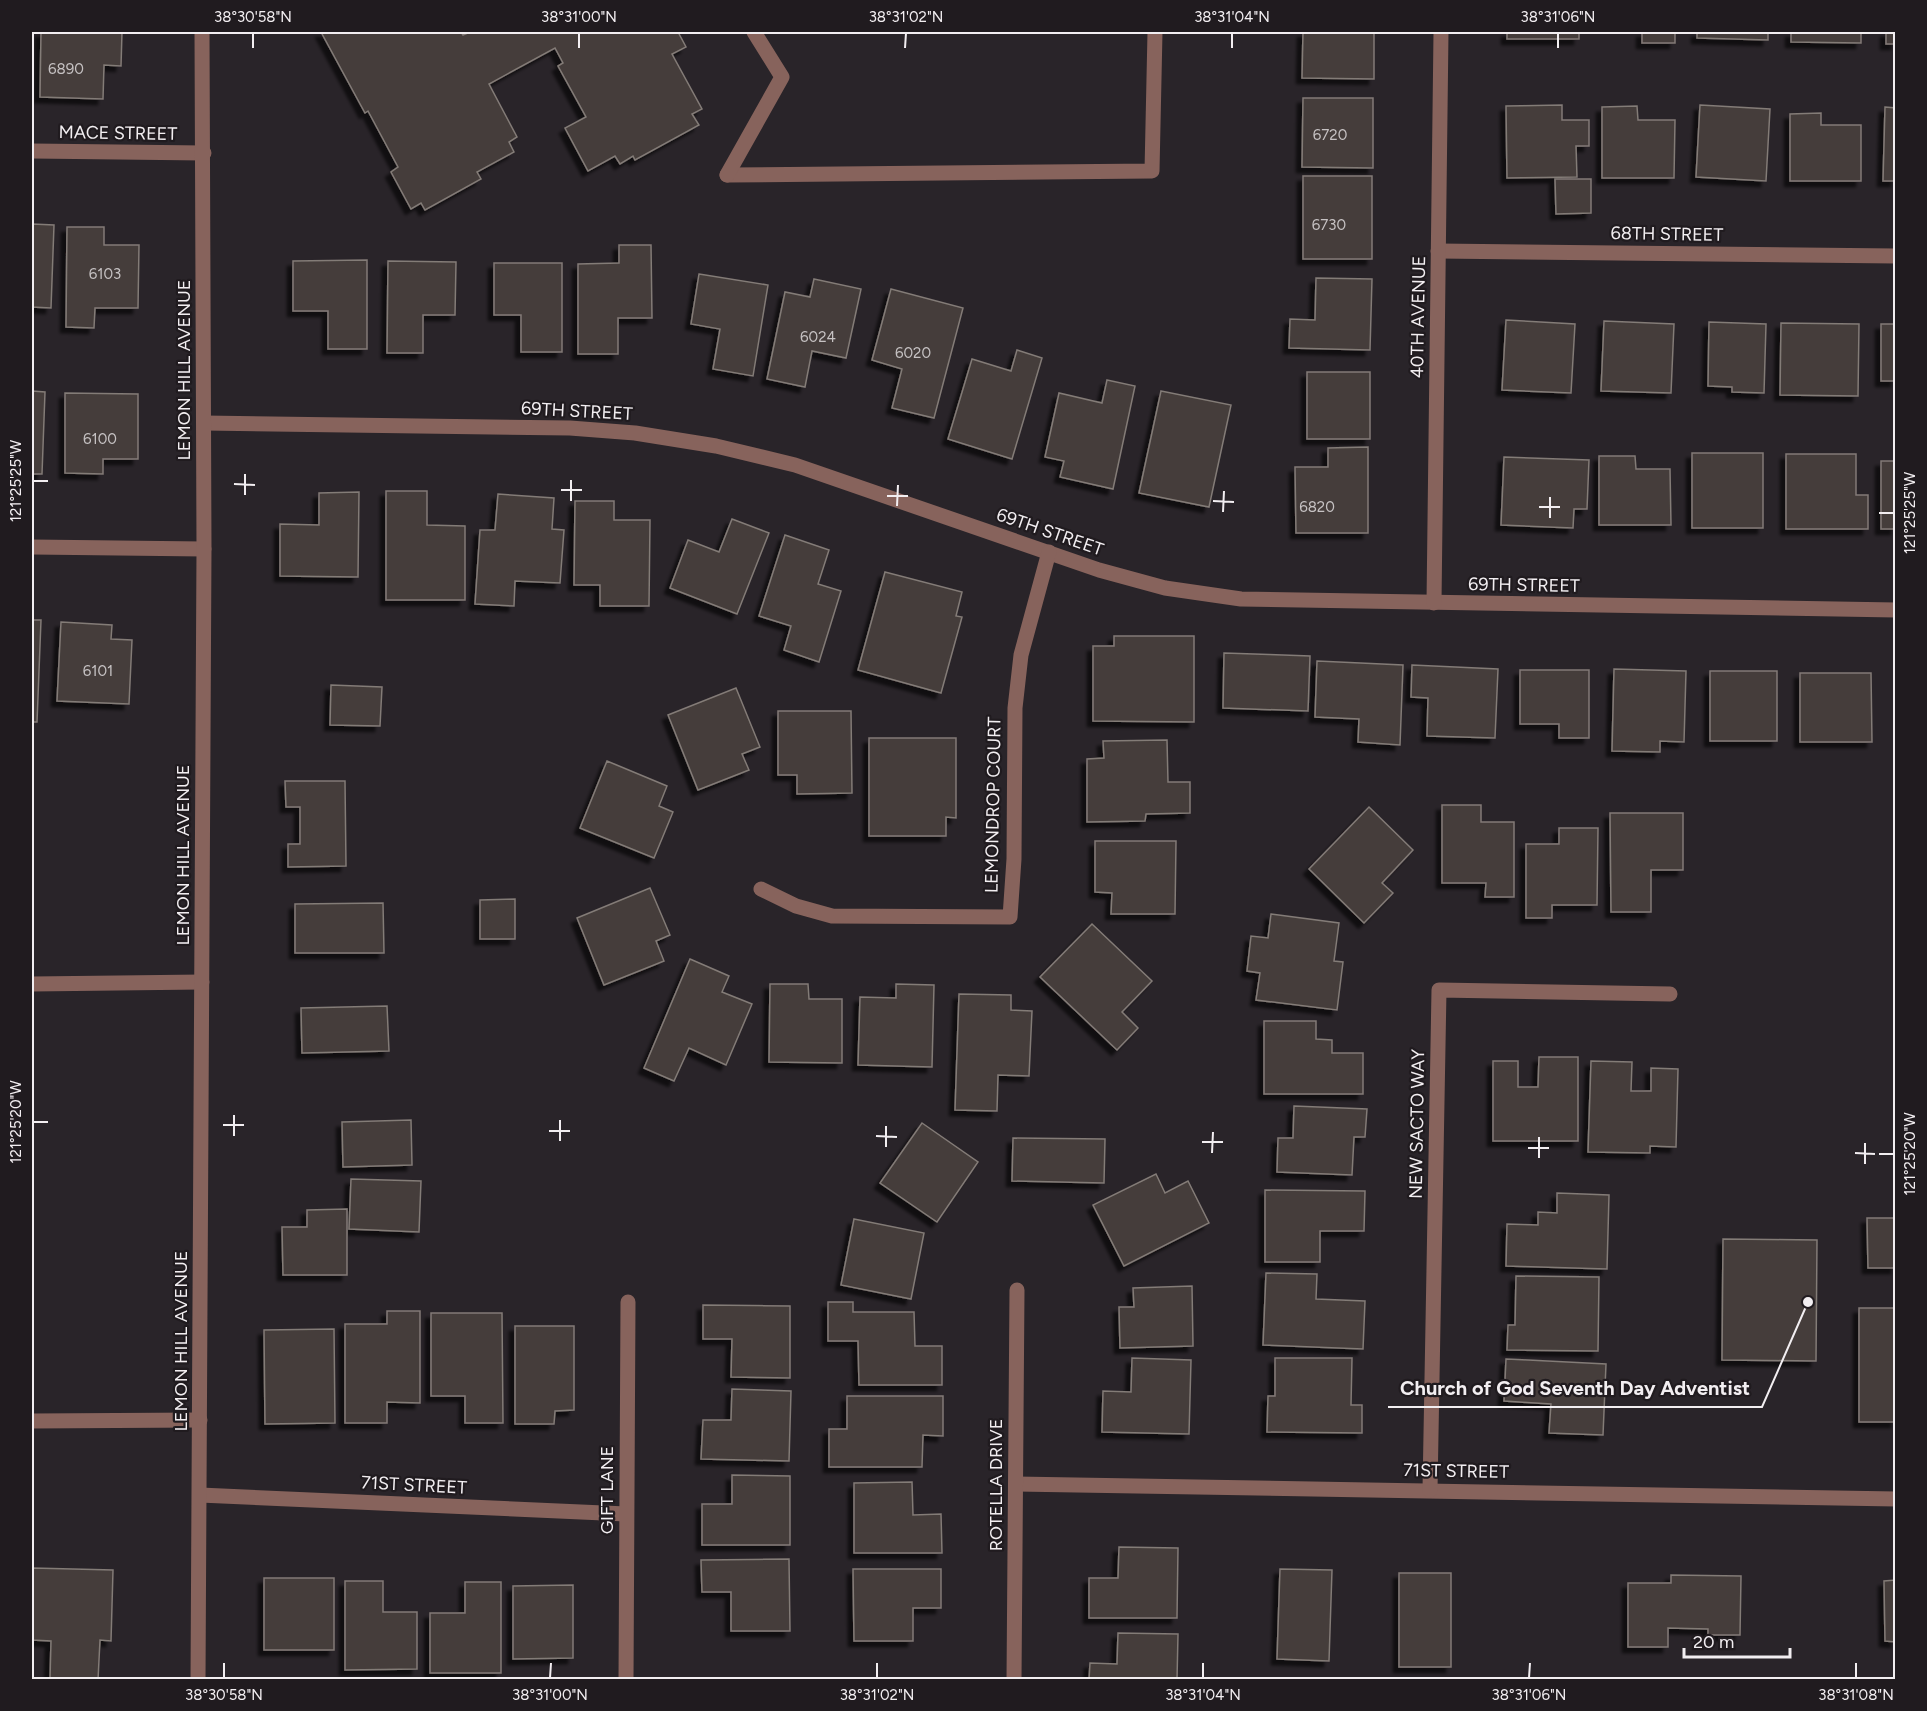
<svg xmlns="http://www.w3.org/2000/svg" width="1927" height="1711" viewBox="0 0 1927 1711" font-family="Figtree,sans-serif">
	<defs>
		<filter id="shadow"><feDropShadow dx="-5.5" dy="5.5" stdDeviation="1.5" flood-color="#0009"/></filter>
	</defs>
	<rect width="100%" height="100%" fill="#292429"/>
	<g fill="#443d3a" stroke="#837b77" stroke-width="1.5" filter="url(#shadow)">
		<polygon points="41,32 122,32 121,66 104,65 103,99 40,97"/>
		<polygon points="321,32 461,32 463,35 470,32 678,32 686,47 672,54 702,109 692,114 699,125 635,160 633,156 620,164 615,156 588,171 565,128 586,117 558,66 563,63 555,48 489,84 517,137 509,142 514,152 477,172 481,179 425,210 421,203 411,209 391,172 398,167 368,111 365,113"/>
		<polygon points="1303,32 1374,32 1374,79 1302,78"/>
		<rect x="1507" y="32" width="72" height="7"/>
		<rect x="1642" y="32" width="33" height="11"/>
		<polygon points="1697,32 1768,32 1768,40 1697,38"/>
		<polygon points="1791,32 1861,32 1861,43 1791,42"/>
		<rect x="1886" y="32" width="10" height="12"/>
		<polygon points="1303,98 1373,98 1373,168 1302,167"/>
		<polygon points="1562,105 1562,120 1589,120 1589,146 1576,146 1577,177 1507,178 1506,106"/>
		<polygon points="1700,105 1770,109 1766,181 1696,177"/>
		<polygon points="1637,106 1638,120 1675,120 1674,178 1602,178 1602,107"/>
		<polygon points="1885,107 1896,108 1896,181 1883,181"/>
		<polygon points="1821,113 1821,125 1861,125 1861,181 1790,181 1790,114"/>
		<rect x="1303" y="176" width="69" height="83"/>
		<polygon points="1555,179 1591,179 1591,213 1556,214"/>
		<polygon points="32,224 54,225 51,308 32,307"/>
		<polygon points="67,227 104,227 104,245 139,245 138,308 95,308 94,328 66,327"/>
		<polygon points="619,245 651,245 652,318 618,318 618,354 578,354 578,264 619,263"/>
		<polygon points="367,260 367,349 328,349 328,311 293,311 293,261"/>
		<polygon points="388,261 456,262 455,315 423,315 423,353 387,353"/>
		<polygon points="494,263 562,263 562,352 521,352 521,315 494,315"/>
		<polygon points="699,274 768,285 753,376 713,369 720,329 691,324"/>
		<polygon points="1316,278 1372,279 1370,350 1289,348 1290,319 1315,320"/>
		<polygon points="814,279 861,289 846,358 812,351 805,387 767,379 785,292 810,297"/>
		<polygon points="891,289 963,308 934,418 892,408 902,369 872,360"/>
		<polygon points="1506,320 1575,324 1571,393 1502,390"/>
		<polygon points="1604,321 1674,324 1671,393 1601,391"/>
		<polygon points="1709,322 1766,324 1764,393 1732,392 1732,387 1708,386"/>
		<polygon points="1781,323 1859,324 1858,396 1780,395"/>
		<rect x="1881" y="324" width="15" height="57"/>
		<polygon points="1017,350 1042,358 1012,459 948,439 972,359 1011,371"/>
		<rect x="1307" y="372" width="63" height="67"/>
		<polygon points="1107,380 1135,386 1113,489 1060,477 1064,461 1045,457 1059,393 1102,403"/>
		<polygon points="32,391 45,392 42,474 32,474"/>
		<polygon points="1161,391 1231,405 1209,507 1139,493"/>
		<polygon points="65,393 138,394 138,459 103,459 103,474 65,473"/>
		<polygon points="1368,447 1368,533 1296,533 1295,467 1328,467 1328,448"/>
		<rect x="1692" y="453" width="71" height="75"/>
		<polygon points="1786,454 1856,454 1856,495 1868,495 1868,529 1786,529"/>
		<polygon points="1599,456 1635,456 1636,469 1670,469 1671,525 1599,525"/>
		<polygon points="1504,457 1589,460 1587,509 1574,509 1573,528 1501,525"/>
		<rect x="1881" y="461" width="15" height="68"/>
		<polygon points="386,491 427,491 427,525 465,526 465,600 386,600"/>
		<polygon points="359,492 358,577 280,576 280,524 319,525 319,493"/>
		<polygon points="498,494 554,498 552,529 564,530 560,583 515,581 514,606 475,604 480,530 495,530"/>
		<polygon points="575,501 614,501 614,520 650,520 649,606 600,606 600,585 574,585"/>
		<polygon points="732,519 769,533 737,614 670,588 688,540 719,552"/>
		<polygon points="785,535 829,550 818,584 841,591 819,662 784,650 791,626 759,616"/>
		<polygon points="885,572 962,592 956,616 962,617 941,693 858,670"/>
		<polygon points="32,620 41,620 37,722 32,722"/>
		<polygon points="61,622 112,625 111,639 132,640 129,704 57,701"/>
		<polygon points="1114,636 1194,636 1194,722 1093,721 1093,646 1114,646"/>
		<polygon points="1224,653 1310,656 1308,711 1223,708"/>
		<polygon points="1317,661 1403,665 1400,745 1358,742 1359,719 1315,717"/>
		<polygon points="1412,665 1498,669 1495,738 1427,736 1428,698 1411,697"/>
		<polygon points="1614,669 1686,671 1684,742 1660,741 1660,752 1612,751"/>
		<polygon points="1520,670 1589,670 1589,738 1559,738 1559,724 1520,724"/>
		<rect x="1710" y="671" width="67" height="70"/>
		<polygon points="1800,673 1871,673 1872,742 1800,742"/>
		<polygon points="331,685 382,687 380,726 330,725"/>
		<polygon points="736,688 760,747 742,754 749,770 698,790 668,715"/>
		<polygon points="778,711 851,711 852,793 797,794 797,775 778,775"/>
		<polygon points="869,738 956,738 956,818 946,817 946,836 869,836"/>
		<polygon points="1167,740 1168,782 1190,782 1190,813 1146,814 1145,821 1087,822 1087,759 1104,758 1103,741"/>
		<polygon points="607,761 667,786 659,806 673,812 654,858 580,828"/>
		<polygon points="285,781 345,781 346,866 288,867 288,844 300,844 300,807 286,807"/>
		<polygon points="1442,805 1481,805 1481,822 1514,822 1514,897 1485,897 1486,883 1442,883"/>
		<polygon points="1369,807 1413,850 1382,883 1393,893 1364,923 1309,869"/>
		<polygon points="1610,813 1683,813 1683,870 1651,870 1651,912 1611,912"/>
		<polygon points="1559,828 1598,828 1597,905 1552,905 1552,918 1526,918 1526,844 1559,844"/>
		<polygon points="1095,841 1176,841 1175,914 1111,914 1112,893 1095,892"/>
		<polygon points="650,888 670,935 656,941 664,961 604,985 577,918"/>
		<polygon points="515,899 515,939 480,939 480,900"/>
		<polygon points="383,903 384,953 295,953 295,904"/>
		<polygon points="1271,914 1339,923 1334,961 1343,962 1337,1010 1256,1000 1260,973 1247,971 1251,936 1268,938"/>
		<polygon points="1092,924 1152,981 1122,1012 1138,1028 1117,1050 1040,977"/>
		<polygon points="690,959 729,976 722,992 752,1004 726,1065 689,1048 674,1081 644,1068"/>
		<polygon points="770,984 808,984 809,999 842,999 842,1063 769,1062"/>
		<polygon points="896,984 934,985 932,1067 858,1065 860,997 896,998"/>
		<polygon points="959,994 1011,995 1011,1010 1032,1011 1029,1076 998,1075 997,1111 955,1110"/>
		<polygon points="387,1006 389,1051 302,1053 301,1008"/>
		<polygon points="1264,1021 1316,1021 1316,1039 1332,1040 1332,1053 1363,1053 1363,1094 1264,1094"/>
		<polygon points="1539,1057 1578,1057 1578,1141 1493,1141 1493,1061 1518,1061 1518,1087 1538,1087"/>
		<polygon points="1591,1061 1632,1062 1631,1091 1651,1091 1651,1068 1678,1069 1676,1147 1650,1146 1650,1153 1588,1152"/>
		<polygon points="1294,1106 1367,1109 1365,1137 1354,1137 1352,1175 1277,1172 1278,1138 1293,1138"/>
		<polygon points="411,1120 412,1165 343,1167 342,1122"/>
		<polygon points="922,1123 978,1162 937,1222 880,1183"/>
		<polygon points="1013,1138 1105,1139 1104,1183 1012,1181"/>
		<polygon points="1156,1174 1165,1193 1188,1181 1209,1223 1124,1266 1093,1205"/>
		<polygon points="351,1179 421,1181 419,1232 349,1229"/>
		<polygon points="1265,1190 1365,1191 1364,1231 1320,1231 1320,1262 1265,1262"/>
		<polygon points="1557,1193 1609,1195 1607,1269 1506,1266 1507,1224 1538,1225 1538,1212 1557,1213"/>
		<polygon points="347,1209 347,1275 283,1275 282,1227 307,1227 307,1210"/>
		<polygon points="1867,1218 1896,1218 1896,1268 1868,1268"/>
		<polygon points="854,1219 924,1233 911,1299 841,1285"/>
		<polygon points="1723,1239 1817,1240 1816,1361 1722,1360"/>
		<polygon points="1266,1273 1317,1274 1316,1299 1365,1301 1363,1349 1263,1345"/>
		<polygon points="1516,1276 1599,1277 1598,1351 1507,1350 1508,1325 1515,1325"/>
		<polygon points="1192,1286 1193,1346 1120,1348 1119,1307 1134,1307 1133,1288"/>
		<polygon points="828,1302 853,1302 853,1312 914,1312 915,1346 942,1346 942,1385 859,1385 858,1341 828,1341"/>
		<polygon points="703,1305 790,1306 790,1378 731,1377 732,1339 703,1339"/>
		<rect x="1859" y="1308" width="37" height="114"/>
		<polygon points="387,1311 420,1311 420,1403 387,1402 387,1423 345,1423 345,1324 387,1324"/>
		<polygon points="431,1313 502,1313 503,1423 465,1423 465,1396 431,1396"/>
		<polygon points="515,1326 574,1326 574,1410 555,1411 554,1424 515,1424"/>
		<polygon points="334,1329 335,1423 265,1424 264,1330"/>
		<polygon points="1132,1358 1191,1360 1189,1434 1102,1432 1103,1391 1131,1392"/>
		<polygon points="1275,1358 1352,1358 1351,1405 1362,1405 1362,1433 1267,1432 1268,1396 1275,1396"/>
		<polygon points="1506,1359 1606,1364 1603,1435 1549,1433 1551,1404 1504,1401"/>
		<polygon points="732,1389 791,1391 789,1461 701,1459 703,1420 731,1420"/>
		<polygon points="847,1396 943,1396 943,1436 923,1435 922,1467 829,1467 829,1429 847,1429"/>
		<polygon points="732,1475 790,1476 790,1545 702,1545 702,1504 732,1504"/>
		<polygon points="912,1482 913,1515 941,1514 942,1553 854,1553 854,1483"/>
		<polygon points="1119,1547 1178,1548 1177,1618 1089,1618 1089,1578 1118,1578"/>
		<polygon points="789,1559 790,1631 731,1631 731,1592 702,1592 701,1560"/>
		<polygon points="32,1568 113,1570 111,1641 100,1640 98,1680 50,1680 51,1641 32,1640"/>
		<polygon points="853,1569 941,1569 941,1608 913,1608 913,1641 854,1641"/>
		<polygon points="1280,1569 1332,1570 1329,1661 1277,1659"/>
		<rect x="1399" y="1573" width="52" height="94"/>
		<polygon points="1671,1575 1741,1576 1740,1635 1708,1635 1708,1629 1668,1628 1668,1647 1628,1647 1628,1583 1671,1583"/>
		<rect x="264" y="1578" width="70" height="72"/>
		<polygon points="1896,1580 1896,1642 1885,1641 1884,1581"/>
		<polygon points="345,1581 383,1581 383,1612 417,1612 417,1669 345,1670"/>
		<polygon points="465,1582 501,1582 501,1673 430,1673 430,1613 465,1613"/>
		<polygon points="573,1585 573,1658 513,1659 513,1586"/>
		<polygon points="1118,1633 1178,1634 1177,1680 1089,1680 1090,1663 1117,1664"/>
	</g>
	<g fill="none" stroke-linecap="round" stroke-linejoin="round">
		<g stroke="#87635c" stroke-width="15">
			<polyline points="32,151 204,153"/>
			<polyline points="727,175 1152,171 1155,32"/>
			<polyline points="727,175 782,77 754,32"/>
			<polyline points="1438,251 1896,256"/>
			<polyline points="204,423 570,428 635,433 716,446 795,465 1099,570 1165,588 1241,599 1896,610"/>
			<polyline points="32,547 204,549"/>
			<polyline points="1434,603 1441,32"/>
			<polyline points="761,889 796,906 832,916 1010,917 1014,859 1015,708 1021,655 1049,552"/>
			<polyline points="32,984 202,982"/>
			<polyline points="32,1421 200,1420"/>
			<polyline points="1016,1484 1896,1499"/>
			<polyline points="1430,1490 1439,990 1670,994"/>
			<polyline points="200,1495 626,1514"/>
			<polyline points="198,1680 204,549 202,32"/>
			<polyline points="626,1680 628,1302"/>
			<polyline points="1014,1680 1017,1290"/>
		</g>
	</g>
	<path fill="none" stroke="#f2eef1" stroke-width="2" d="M253 48V33M579 48V33M905 48 906 33M1232 48V33M1558 48V33M33 481H48M234 484 255 485M561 490H582M245 495V474M887 496H908M571 501V480M1213 501 1234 502M897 506 898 485M1539 507H1560M1223 512 1224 491M1879 513H1894M1550 518V497M33 1122H48M223 1125H244M549 1131H570M234 1136V1115M876 1136 897 1137M560 1141V1120M1202 1142H1223M886 1147V1126M1528 1148H1549M1212 1153 1213 1132M1855 1153 1875 1154M1879 1154H1894M1539 1158V1137M1865 1164V1143M224 1678V1663M550 1678 551 1663M877 1678V1663M1203 1678V1663M1529 1678 1530 1663M1856 1678V1663"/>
	<g text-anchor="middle" stroke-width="4.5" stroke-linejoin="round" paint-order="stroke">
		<g font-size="15" fill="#c6c2c3">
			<text x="66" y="74">6890</text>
			<text x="1330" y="140">6720</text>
			<text x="1329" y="230">6730</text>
			<text x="105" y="279">6103</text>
			<text x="818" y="342">6024</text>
			<text x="913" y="358">6020</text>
			<text x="100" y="444">6100</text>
			<text x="1317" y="512">6820</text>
			<text x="98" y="676">6101</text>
		</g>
		<g font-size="18" fill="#f2eef1" stroke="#201b1f">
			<text transform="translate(118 133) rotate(1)" y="6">MACE STREET</text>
			<text transform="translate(1667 234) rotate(1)" y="6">68TH STREET</text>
			<text transform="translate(1418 317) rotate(-89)" y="6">40TH AVENUE</text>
			<text transform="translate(184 370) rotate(-90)" y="6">LEMON HILL AVENUE</text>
			<text transform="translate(577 411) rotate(3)" y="6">69TH STREET</text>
			<text transform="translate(1050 532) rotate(19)" y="6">69TH STREET</text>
			<text transform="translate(1524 585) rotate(1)" y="6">69TH STREET</text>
			<text transform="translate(993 805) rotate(-89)" y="6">LEMONDROP COURT</text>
			<text transform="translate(183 855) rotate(-90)" y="6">LEMON HILL AVENUE</text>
			<text transform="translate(1417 1124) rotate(-89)" y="6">NEW SACTO WAY</text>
			<text transform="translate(181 1341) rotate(-90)" y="6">LEMON HILL AVENUE</text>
			<text transform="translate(1456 1471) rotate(1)" y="6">71ST STREET</text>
			<text transform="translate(414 1485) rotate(3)" y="6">71ST STREET</text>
			<text transform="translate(996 1485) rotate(-90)" y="6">ROTELLA DRIVE</text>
			<text transform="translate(607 1490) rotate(-90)" y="6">GIFT LANE</text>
		</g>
	</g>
	<path fill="none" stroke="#f2eef1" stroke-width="2" d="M1808 1302L1762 1407H1388"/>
	<circle fill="#f2eef1" stroke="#201b1f" stroke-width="2" cx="1808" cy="1302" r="6"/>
	<g font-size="20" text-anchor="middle" font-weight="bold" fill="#f2eef1" stroke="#201b1f" stroke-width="4.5" stroke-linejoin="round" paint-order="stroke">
		<text x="1575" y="1395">Church of God Seventh Day Adventist</text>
	</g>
	<rect width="1927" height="1711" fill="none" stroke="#201b1f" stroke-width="66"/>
	<path d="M1684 1648v9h106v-9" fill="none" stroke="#f2eef1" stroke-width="3"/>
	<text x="1693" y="1648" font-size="18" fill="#f2eef1" stroke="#201b1f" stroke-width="4.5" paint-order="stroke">20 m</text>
	<rect x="33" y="33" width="1861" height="1645" fill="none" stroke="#f2eef1" stroke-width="2"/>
	<g font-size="15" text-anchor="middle" fill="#f2eef1">
		<text x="253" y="22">38°30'58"N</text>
		<text x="579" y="22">38°31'00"N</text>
		<text x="906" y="22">38°31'02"N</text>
		<text x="1232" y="22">38°31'04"N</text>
		<text x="1558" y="22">38°31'06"N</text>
		<text transform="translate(16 481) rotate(-90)" y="5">121°25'25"W</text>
		<text transform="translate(1910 513) rotate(-90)" y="5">121°25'25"W</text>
		<text transform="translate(16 1122) rotate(-90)" y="5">121°25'20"W</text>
		<text transform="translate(1910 1154) rotate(-90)" y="5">121°25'20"W</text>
		<text x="224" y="1700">38°30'58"N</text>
		<text x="550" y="1700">38°31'00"N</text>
		<text x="877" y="1700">38°31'02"N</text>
		<text x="1203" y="1700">38°31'04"N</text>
		<text x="1529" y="1700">38°31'06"N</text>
		<text x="1856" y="1700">38°31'08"N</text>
	</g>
</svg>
